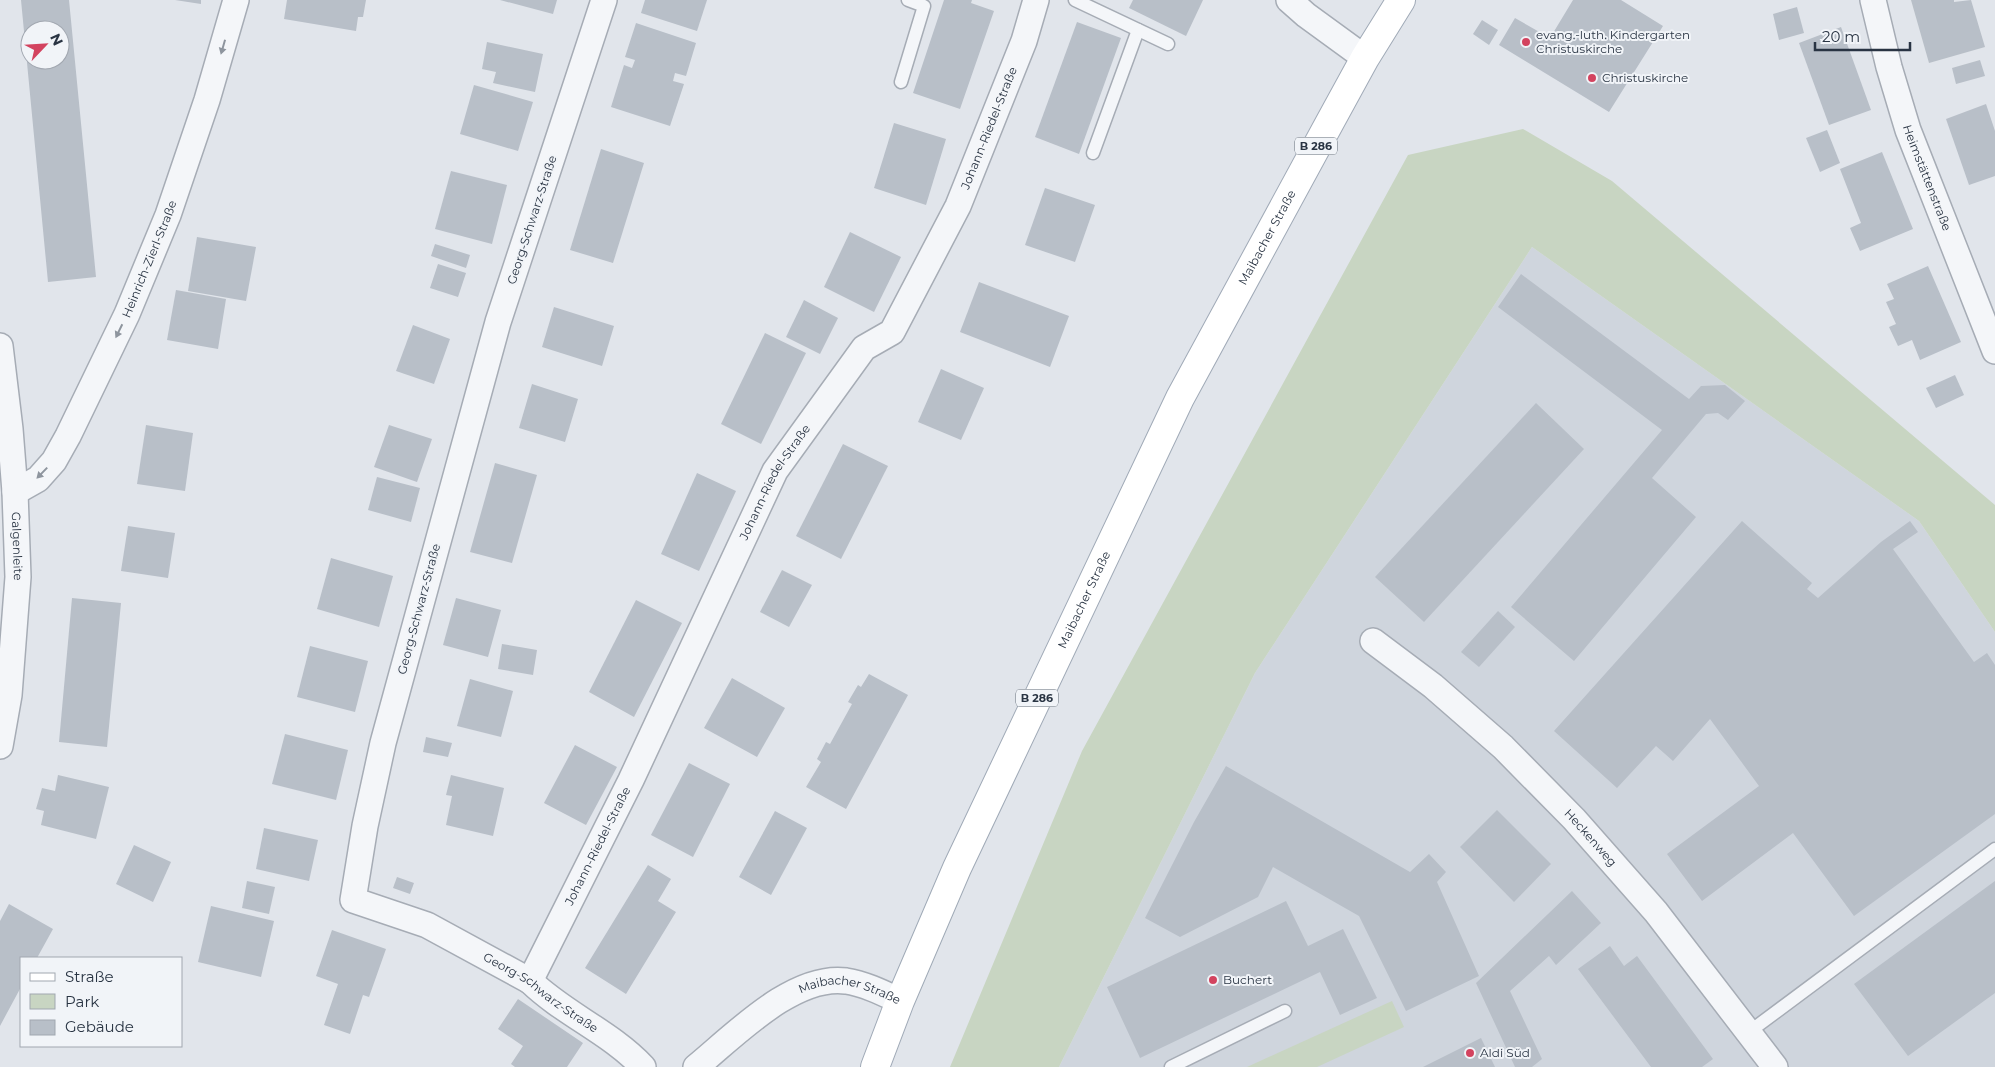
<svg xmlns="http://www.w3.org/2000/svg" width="1995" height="1067" viewBox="0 0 1995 1067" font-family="Montserrat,sans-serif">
	<rect width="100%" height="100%" fill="#e1e5eb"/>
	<polygon fill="#cfd5dd" points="1532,247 1919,521 1995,632 1995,1067 1059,1067 1255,673"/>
	<g fill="#c8d5c2">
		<polygon points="1523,129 1612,181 1995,505 1995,632 1919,521 1532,247 1255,673 1059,1067 950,1067 1082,751 1408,155"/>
		<polygon points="1392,1001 1404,1027 1317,1067 1247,1067"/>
	</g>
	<g fill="#b8bfc8" fill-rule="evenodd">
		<path d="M21 0H69L96 277 48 282ZM30 30H60V60H30Z"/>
		<polygon points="175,0 201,0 201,4"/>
		<polygon points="287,0 366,0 363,17 358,17 356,31 284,19"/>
		<polygon points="500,0 557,0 553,14"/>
		<polygon points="645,0 707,0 697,31 641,13"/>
		<polygon points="944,0 972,0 971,3 994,11 960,109 913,93"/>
		<polygon points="1133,0 1203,0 1186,36 1129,8"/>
		<polygon points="1573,0 1621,0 1663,26 1609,112 1499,45 1515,18 1550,38"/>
		<polygon points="1911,0 1954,0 1954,2 1971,0 1985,47 1929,63"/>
		<polygon points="1797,7 1804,33 1779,40 1773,14"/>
		<polygon points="1482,20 1498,30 1489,45 1473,34"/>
		<polygon points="1077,22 1121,38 1079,154 1035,137"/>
		<polygon points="636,23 696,43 686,76 675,73 673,81 684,84 670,126 611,107 624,65 632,68 635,60 625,57"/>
		<polygon points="1841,27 1871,110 1829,125 1799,43"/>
		<polygon points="487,42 543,54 535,92 493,83 496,72 482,69"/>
		<polygon points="1980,60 1985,76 1956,84 1952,68"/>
		<polygon points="474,85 533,102 518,151 460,134"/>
		<polygon points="1986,104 1995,131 1995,176 1969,185 1946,119"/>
		<polygon points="894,123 946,139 926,205 874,188"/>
		<polygon points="1827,130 1840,163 1820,172 1806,138"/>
		<polygon points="601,149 644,163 613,263 570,250"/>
		<polygon points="1882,152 1913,229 1860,251 1850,228 1861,223 1840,169"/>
		<polygon points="451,171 507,185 492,244 435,229"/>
		<polygon points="1045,188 1095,205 1075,262 1025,245"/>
		<polygon points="850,232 901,257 874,312 824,287"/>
		<polygon points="197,237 256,247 246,301 188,291"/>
		<polygon points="435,244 470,255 466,268 431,256"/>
		<polygon points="438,264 466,273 458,297 430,288"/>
		<polygon points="1928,266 1961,342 1920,360 1912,340 1898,346 1889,327 1896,324 1886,302 1894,299 1887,284"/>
		<polygon points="1521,274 1689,399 1701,386 1725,385 1745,401 1728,420 1718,413 1706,414 1652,478 1696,517 1574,661 1511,607 1662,430 1498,307"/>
		<polygon points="979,282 1069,316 1050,367 960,332"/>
		<polygon points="176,290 226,299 218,349 167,340"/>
		<polygon points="804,300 838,318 820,354 786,337"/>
		<polygon points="554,307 614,326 602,366 542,347"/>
		<polygon points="413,325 450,339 434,384 396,371"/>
		<polygon points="765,333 806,353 761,444 721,424"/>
		<polygon points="941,369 984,388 961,440 918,422"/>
		<polygon points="1955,375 1964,395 1936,408 1926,388"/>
		<polygon points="532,384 578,399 565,442 519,428"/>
		<polygon points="1536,403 1584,449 1424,622 1375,577"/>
		<polygon points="146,425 193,433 185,491 137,484"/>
		<polygon points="389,425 432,439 417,482 374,467"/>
		<polygon points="843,444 888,466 841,559 796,536"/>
		<polygon points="495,463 537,475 512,563 470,552"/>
		<polygon points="697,473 736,491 699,571 661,554"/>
		<polygon points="377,477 420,488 411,522 368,510"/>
		<polygon points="1742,521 1812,583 1807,589 1818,598 1881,542 1910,521 1918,532 1893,549 1974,662 1987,653 1995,665 1995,814 1854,916 1793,833 1702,901 1667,854 1759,786 1710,719 1673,761 1656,746 1617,788 1554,731"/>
		<polygon points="128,526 175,533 168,578 121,571"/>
		<polygon points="331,558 393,576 379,627 317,609"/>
		<polygon points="782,570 812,585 789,627 760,612"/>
		<polygon points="72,598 121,603 107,747 59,742"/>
		<polygon points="456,598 501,610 488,657 443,645"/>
		<polygon points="636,600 682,623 634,717 589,692"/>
		<polygon points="1498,611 1515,627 1479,667 1461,652"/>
		<polygon points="502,644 537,650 533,675 498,669"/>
		<polygon points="310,646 368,661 355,712 297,697"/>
		<polygon points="869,674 908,695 846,809 806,787 821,762 817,759 826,742 830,744 852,704 848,702 858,685 861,687"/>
		<polygon points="732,678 785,708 757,757 704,728"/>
		<polygon points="470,679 513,691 501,737 457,726"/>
		<polygon points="285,734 348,750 336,800 272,784"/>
		<polygon points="426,737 452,743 448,757 423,752"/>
		<polygon points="575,745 617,767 586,825 544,803"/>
		<polygon points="689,763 730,784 693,857 651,835"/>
		<polygon points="1226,766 1410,872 1429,854 1446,872 1437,882 1479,976 1406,1011 1359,916 1273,867 1258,897 1180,937 1145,918 1194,822"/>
		<polygon points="58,775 109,787 96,839 41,825 44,811 36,809 42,788 55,791"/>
		<polygon points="451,775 504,788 493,836 446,825 452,796 446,795"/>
		<polygon points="1497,810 1551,864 1514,902 1460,847"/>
		<polygon points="775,811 807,828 771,895 739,877"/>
		<polygon points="264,828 318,840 309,881 256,869"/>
		<polygon points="134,845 171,862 153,902 116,884"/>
		<polygon points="648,865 671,879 658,901 676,912 626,994 585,968"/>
		<polygon points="397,877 414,883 410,894 393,888"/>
		<polygon points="247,881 275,887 269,914 242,908"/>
		<polygon points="1995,881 1995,993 1908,1056 1854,984"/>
		<polygon points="1572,891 1601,923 1556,965 1549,956 1510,991 1542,1059 1532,1067 1515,1067 1476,983"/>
		<polygon points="1286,901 1308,946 1343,929 1377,998 1340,1015 1320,972 1140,1058 1107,987"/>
		<polygon points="9,904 53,929 37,958 21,958 21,987 0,1026 0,921"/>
		<polygon points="211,906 274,921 261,977 198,962"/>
		<polygon points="332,930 386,949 369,997 363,995 350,1034 324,1025 338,984 316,976"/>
		<polygon points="1610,946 1624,966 1637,956 1713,1059 1702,1067 1651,1067 1578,969"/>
		<polygon points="518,999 583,1043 567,1067 515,1067 511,1064 523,1046 498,1029"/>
		<polygon points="1481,1038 1495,1067 1423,1067"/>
	</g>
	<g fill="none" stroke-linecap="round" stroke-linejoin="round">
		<defs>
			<g id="service">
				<polyline points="1075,0 1168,44"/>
				<polyline points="901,82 924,6 908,0"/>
				<polyline points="1093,153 1138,30"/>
				<polyline points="1749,1032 1995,849"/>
				<polyline points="1171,1067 1285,1011"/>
			</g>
			<g id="minor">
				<path id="s1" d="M604 0 498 322 383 743 365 826 353 900 427 925 530 981C564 1014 610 1032 643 1067"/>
				<polyline points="1289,0 1306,15 1365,58"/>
				<path id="s2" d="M1873 0 1889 67 1908 130 1995 351"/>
				<path id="s3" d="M0 346 10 429 15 492 18 577 9 695 0 746"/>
				<path id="s4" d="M15 492 38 479 54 461 68 436 127 314 168 215 207 100 236 0"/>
				<path id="s5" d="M1373 641 1433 686 1503 747 1574 819 1656 912 1775 1067"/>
				<path id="s6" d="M530 981 631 780 775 471 864 348 892 332 958 206 1024 41 1036 0"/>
				<path id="s7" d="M696 1067C734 1036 793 974 846 981 865 984 883 993 900 1001"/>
			</g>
			<g id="primary">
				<path id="s8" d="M875 1067 900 1001 957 868 1180 398 1330 122 1365 58 1401 0"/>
			</g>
		</defs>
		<use href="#service" stroke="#a6acb5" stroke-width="15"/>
		<use href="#minor" stroke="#a6acb5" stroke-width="28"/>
		<use href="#primary" stroke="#a0aab7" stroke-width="30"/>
		<use href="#service" stroke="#f4f6f9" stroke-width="12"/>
		<use href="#minor" stroke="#f4f6f9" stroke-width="25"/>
		<use href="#primary" stroke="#fff" stroke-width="28"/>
	</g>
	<defs><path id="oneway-solid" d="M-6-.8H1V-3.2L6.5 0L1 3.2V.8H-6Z" transform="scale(1.25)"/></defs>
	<g fill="#8e959e">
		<use href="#oneway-solid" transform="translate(223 47) rotate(106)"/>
		<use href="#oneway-solid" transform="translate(119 331) rotate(116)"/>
		<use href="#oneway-solid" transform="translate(42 473) rotate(134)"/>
	</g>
	<g fill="#d3435f" stroke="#f1f4f8" stroke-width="2">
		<circle cx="1526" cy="42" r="5"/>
		<circle cx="1592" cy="78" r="5"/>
		<circle cx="1213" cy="980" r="5"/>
		<circle cx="1470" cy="1053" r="5"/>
	</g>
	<g text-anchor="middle" stroke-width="4" stroke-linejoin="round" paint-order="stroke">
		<g fill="#f1f4f8" stroke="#656e79" stroke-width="1">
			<rect x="1295" y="137.5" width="42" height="17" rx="4"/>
			<rect x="1016" y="689.5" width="42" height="17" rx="4"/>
		</g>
		<g font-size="11" font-weight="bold" fill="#293443">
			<text x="1316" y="150">B 286</text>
			<text x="1037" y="702">B 286</text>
		</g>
		<g font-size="12" fill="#293443" stroke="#f1f4f8" text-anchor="start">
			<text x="1536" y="39">evang.-luth. Kindergarten<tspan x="1536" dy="14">Christuskirche</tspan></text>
			<text x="1602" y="82">Christuskirche</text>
			<text x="1223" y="984">Buchert</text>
			<text x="1480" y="1057">Aldi Süd</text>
		</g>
		<g font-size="12" fill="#293443" stroke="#f1f4f8">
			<text dy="4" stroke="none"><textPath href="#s6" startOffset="976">Johann-Riedel-Straße</textPath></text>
			<text dy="4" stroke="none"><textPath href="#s2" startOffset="186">Heimstättenstraße</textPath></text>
			<text transform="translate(532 220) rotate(-72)" y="4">Georg-Schwarz-Straße</text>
			<text dy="4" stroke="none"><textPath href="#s8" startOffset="918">Maibacher Straße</textPath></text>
			<text dy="4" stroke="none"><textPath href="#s4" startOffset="274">Heinrich-Zierl-Straße</textPath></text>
			<text dy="4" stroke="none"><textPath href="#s6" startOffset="556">Johann-Riedel-Straße</textPath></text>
			<text dy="4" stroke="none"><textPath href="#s3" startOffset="201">Galgenleite</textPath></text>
			<text dy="4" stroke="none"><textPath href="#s8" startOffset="512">Maibacher Straße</textPath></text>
			<text transform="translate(419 609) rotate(-75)" y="4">Georg-Schwarz-Straße</text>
			<text dy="4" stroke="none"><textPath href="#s5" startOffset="294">Heckenweg</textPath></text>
			<text dy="4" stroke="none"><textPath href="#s6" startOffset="151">Johann-Riedel-Straße</textPath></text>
			<text dy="4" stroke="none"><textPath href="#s1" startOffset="1146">Georg-Schwarz-Straße</textPath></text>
			<text dy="4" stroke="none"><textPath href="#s7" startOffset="182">Maibacher Straße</textPath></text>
		</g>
	</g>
	<rect x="20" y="957" width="162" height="90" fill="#f1f4f8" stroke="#a1a7b0"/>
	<rect x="30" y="973" width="25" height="8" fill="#ffffff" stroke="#a1a7b0"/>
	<text x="65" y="982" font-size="15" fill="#293443">Straße</text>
	<rect x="30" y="994" width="25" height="15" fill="#c8d5c2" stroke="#a1a7b0"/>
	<text x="65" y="1007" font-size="15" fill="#293443">Park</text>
	<rect x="30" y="1020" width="25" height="15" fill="#b8bfc8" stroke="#a1a7b0"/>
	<text x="65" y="1032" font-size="15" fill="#293443">Gebäude</text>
	<g transform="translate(45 45) rotate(65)"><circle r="24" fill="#f1f4f8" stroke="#a1a7b0"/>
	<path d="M0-4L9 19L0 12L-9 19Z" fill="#d3435f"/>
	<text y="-8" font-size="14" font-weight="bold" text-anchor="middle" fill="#293443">N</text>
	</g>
	<path d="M1815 42v8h95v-8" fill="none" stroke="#293443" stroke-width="2.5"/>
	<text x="1822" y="42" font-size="15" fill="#293443" stroke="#f1f4f8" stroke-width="4" paint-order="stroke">20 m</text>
</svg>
